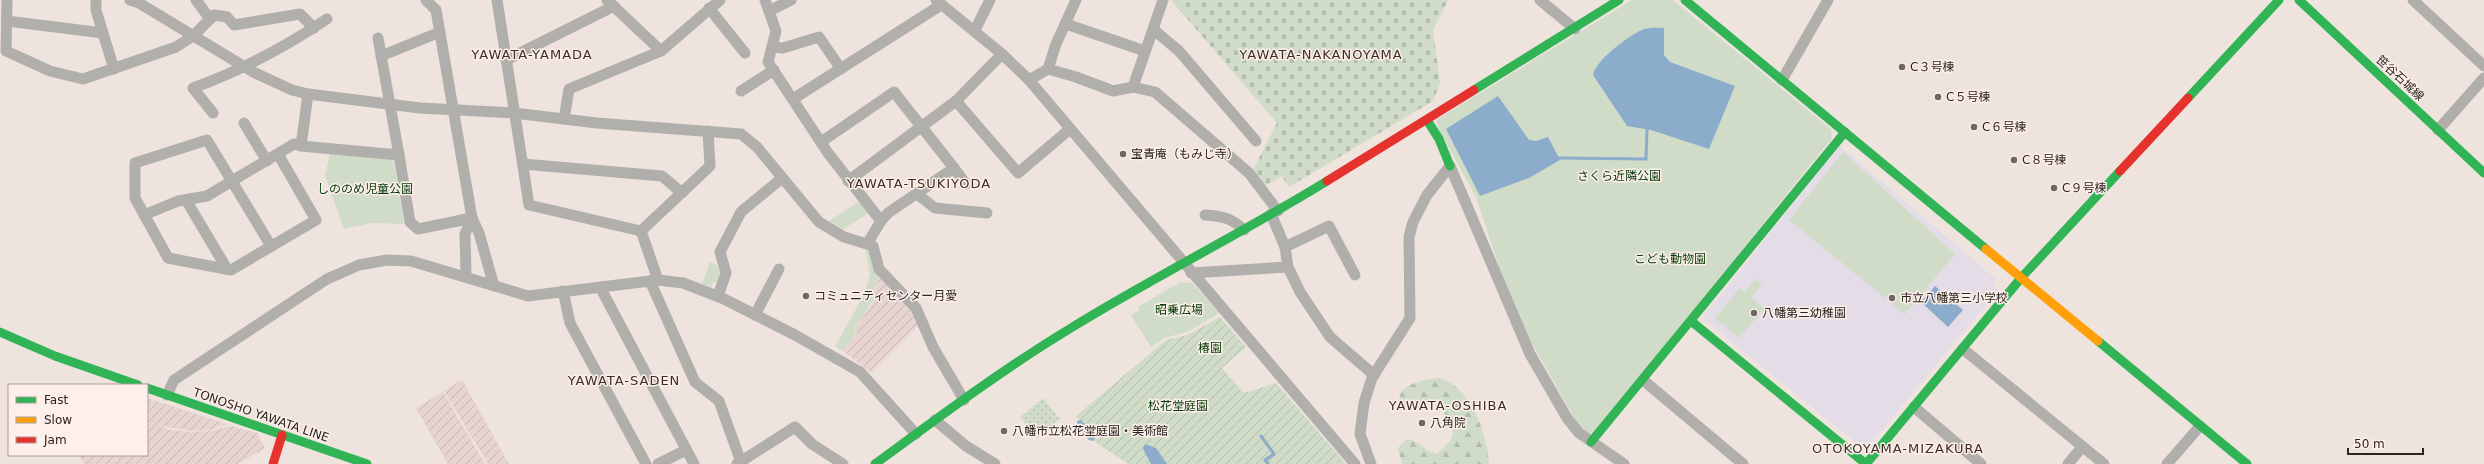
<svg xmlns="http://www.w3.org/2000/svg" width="2484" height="464" viewBox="0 0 2484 464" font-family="'DejaVu Sans','Noto Sans JP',sans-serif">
	<defs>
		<pattern id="industrial-furrows" width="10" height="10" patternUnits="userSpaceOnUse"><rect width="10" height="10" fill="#e7d4d1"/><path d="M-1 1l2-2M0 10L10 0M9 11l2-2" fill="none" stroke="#c6b6b3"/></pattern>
		<pattern id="grass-dots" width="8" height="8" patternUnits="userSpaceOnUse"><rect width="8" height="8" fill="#d0dcc7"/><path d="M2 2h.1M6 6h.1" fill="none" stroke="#b3bdab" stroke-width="1.8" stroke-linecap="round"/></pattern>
		<pattern id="forest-firs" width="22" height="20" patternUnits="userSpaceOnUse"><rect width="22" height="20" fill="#d0dcc7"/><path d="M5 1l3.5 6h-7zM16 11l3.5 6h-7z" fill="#b3bdab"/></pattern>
		<pattern id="cemetery-stones" width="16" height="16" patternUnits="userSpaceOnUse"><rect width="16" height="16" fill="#d0dcc7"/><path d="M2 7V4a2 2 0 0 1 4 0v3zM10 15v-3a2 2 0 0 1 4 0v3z" fill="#b3bdab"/></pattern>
		<pattern id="garden-furrows" width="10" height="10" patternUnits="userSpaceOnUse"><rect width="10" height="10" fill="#d0dcc7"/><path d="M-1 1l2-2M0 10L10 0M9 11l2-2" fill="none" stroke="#b3bdab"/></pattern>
	</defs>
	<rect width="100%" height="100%" fill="#efe3de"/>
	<g fill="url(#industrial-furrows)">
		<polygon points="878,277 908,305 919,325 871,373 843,351 857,334 853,331 876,298 874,293"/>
		<polygon points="462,380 509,464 488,464 444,391"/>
		<polygon points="443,392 485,464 448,464 416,408"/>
		<polygon points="147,398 227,424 209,430 193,431 158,426 171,430 193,432 209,431 231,426 257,433 265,448 238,464 84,464 79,455 147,455"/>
	</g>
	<polygon fill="#e4dde7" points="1840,146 1996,279 1993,284 1998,290 1865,450 1702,318"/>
	<polygon fill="url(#grass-dots)" points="1043,398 1060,419 1037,438 1020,417"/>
	<path fill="url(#forest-firs)" d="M1440 378C1470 386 1488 435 1489 464H1402L1398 448 1406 440C1418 438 1425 452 1437 454L1451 440 1453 431 1438 401 1431 402 1417 409 1401 406C1392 385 1425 379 1440 378Z"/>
	<polygon fill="url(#cemetery-stones)" points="1171,0 1448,0 1433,30 1440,83 1433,101 1289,187 1282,176 1264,186 1252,172 1277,123"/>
	<g fill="#d0dcc7">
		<polygon points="1632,0 1673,0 1831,129 1832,138 1594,433 1583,433 1514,312 1476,197 1439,130 1436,120"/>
		<polygon points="1843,152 1955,254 1905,314 1789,220"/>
		<polygon points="330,153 391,158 394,163 404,224 372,223 344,229 325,176"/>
		<polygon points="860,201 869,213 843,229 829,221"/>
		<polygon points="865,246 869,248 878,276 873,293 875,297 853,331 856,334 843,351 835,346 864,295 870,274"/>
		<polygon points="710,262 718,266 720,275 717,284 715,282 711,285 712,288 702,284"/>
		<polygon points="1755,279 1762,284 1751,297 1764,309 1739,338 1715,318 1740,288 1744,292"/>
		<polygon points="1180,282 1192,283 1220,313 1187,332 1164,338 1151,347 1131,315 1140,310 1138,307"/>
	</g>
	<polygon fill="url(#garden-furrows)" points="1220,317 1246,347 1222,368 1244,393 1276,383 1346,464 1129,464 1099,445 1076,416 1166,340 1187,335"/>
	<g fill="#8caccc">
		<path d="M1664 28V55L1670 62 1735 86 1709 149 1651 130 1627 126 1593 75C1596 60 1628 36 1642 30 1648 27 1658 28 1664 28Z"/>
		<polygon points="1498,96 1529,140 1536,141 1548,137 1560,160 1529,178 1480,196 1446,129"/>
		<polygon points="1935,286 1963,310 1948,327 1921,302"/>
		<polygon points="1081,420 1095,435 1094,441 1089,440 1078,427 1077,421"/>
		<polygon points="1145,444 1156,448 1167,464 1151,464 1143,449"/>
	</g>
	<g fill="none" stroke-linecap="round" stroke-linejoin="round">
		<g stroke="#8caccc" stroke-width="3">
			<polyline points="1559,158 1646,159 1647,129"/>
			<polyline points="1261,436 1274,454 1265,460 1268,464"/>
		</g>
		<g stroke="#b1afac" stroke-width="11">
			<polyline points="7,0 6,51 50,71 83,79 176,47 193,36 214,15 227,17 234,25 300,14 314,28"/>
			<polyline points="96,0 96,10 114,69"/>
			<polyline points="130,0 139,3 255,73 292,90 308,94 420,108 514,113 597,123 741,134 757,147 819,222 844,237 867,244 881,221 828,153 768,62 776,31 765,0"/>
			<polyline points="196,0 210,19"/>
			<polyline points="426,0 436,10 472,218 465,234 466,276"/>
			<polyline points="497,0 529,205 641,231"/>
			<polyline points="607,0 661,51"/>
			<polyline points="936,0 1002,54 1029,80 1355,464"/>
			<polyline points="1540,0 1575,29"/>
			<polyline points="2413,0 2484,66"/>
			<polyline points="709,8 745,53"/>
			<polyline points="769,11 791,0"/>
			<polyline points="7,21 103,33"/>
			<polyline points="1066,24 1145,51"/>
			<polyline points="975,30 990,0"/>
			<polyline points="1154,30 1179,51 1256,141"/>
			<polyline points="378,38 399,155"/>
			<polyline points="772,47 783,48 819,37 841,69"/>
			<polyline points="381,56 440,32"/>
			<polyline points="506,60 614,6"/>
			<polyline points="1048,69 1076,77 1113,91 1133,87 1155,92 1249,173 1278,211"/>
			<polyline points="1029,80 1048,69 1056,44 1076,0"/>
			<polyline points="1782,80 1828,0"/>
			<polyline points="1133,87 1163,0"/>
			<polyline points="741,91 774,70"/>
			<polyline points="308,94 301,146 399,155 410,222 418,229 472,218 479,233 494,286"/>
			<polyline points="793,99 941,5"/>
			<polyline points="956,101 1002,54"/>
			<path d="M213 113 193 88C240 71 285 47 327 19"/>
			<polyline points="564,119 569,89 661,51 720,0"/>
			<polyline points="244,123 267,161"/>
			<polyline points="2438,130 2484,78"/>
			<polyline points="821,142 894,92 954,168 888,213 881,221"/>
			<polyline points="523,164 662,176 682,193"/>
			<polyline points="954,168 966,184"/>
			<polyline points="848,181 956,101 1018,173 1070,129"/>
			<polyline points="917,194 935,208 987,213"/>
			<polyline points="186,200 227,269"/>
			<polyline points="1271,214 1285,247 1288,267 1300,292 1330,337 1374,375"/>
			<polyline points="144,215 178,201 207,196 294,144 301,146"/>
			<path d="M1205 215C1222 216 1232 218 1244 230"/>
			<polyline points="641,231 710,166 708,131"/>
			<polyline points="641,231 658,280"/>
			<polyline points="867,244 873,246 879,269 916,308 933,347 964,400"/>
			<polyline points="271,246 207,140 135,163 135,198 168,258 231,270 316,220 278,154"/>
			<polyline points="1285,247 1329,226 1355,275"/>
			<polyline points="1191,273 1288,267"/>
			<polyline points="650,281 695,382 719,401 741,462"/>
			<polyline points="600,287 694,464"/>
			<polyline points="563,291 570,323 646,464"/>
			<polyline points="718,296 726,273 720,252 741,212 782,178"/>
			<polyline points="755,315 779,269"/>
			<polyline points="1963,349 2104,464"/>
			<polyline points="1643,380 1743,464"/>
			<polyline points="167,395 174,380 327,279 359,265 387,260 411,261 528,296 658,280 683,283 722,298 795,335 860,372 916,434"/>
			<polyline points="1914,407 1981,464"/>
			<polyline points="935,420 966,446 995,464"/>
			<polyline points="658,464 686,450"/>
			<polyline points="737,464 795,427 812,444 843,464"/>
			<polyline points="1371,464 1360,434 1364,403 1372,378 1410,318 1409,237 1413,222 1427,195 1450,166 1530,354 1567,418 1579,433 1624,464"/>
			<polyline points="2068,464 2082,447"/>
			<polyline points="2167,464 2200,426"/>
		</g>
		<g stroke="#30b455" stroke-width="9">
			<polyline points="1685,0 1986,249"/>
			<polyline points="2299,0 2484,173"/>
			<polyline points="1474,90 1619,0"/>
			<polyline points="2188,98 2279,0"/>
			<polyline points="1427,120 1439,139 1450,166"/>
			<polyline points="1691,321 1866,464"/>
			<polyline points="0,332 55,356 138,385"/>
			<polyline points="2098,341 2247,464"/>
			<polyline points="147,388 367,464"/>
			<polyline points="1591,442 1845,132"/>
			<path d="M875 464C939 417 1003 369 1071 328 1155 276 1243 233 1327 181"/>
			<polyline points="1866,464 2021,278 2120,171"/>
		</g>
		<polyline stroke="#ff9f0a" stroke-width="9" points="1986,249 2098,341"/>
		<g stroke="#e5322d" stroke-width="9">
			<polyline points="2120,171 2188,98"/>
			<polyline points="1327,181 1474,90"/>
			<polyline points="273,464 282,435"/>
		</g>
	</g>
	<g fill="#706763" stroke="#fdefea" stroke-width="1.5">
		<circle cx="1902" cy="67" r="4"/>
		<circle cx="1938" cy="97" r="4"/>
		<circle cx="1974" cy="127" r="4"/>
		<circle cx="1123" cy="154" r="4"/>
		<circle cx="2014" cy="160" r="4"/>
		<circle cx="2054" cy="188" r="4"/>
		<circle cx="806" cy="296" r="4"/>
		<circle cx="1892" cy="298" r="4"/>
		<circle cx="1754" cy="313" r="4"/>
		<circle cx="1422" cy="423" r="4"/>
		<circle cx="1004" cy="431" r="4"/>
	</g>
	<g text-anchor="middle" stroke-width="3" stroke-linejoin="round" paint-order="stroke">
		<g font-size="12" fill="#2c2421" stroke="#fdefea" text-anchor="start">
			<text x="1910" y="71">C３号棟</text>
			<text x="1946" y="101">C５号棟</text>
			<text x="1982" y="131">C６号棟</text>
			<text x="1131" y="158">宝青庵（もみじ寺）</text>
			<text x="2022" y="164">C８号棟</text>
			<text x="2062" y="192">C９号棟</text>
			<text x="814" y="300">コミュニティセンター月愛</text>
			<text x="1900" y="302">市立八幡第三小学校</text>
			<text x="1762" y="317">八幡第三幼稚園</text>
			<text x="1430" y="427">八角院</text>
			<text x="1012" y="435">八幡市立松花堂庭園・美術館</text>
		</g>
		<g font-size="12" fill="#2c2421" stroke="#fdefea">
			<text transform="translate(2400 78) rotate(43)" y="4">笹谷石城線</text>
			<text transform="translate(261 415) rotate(19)" y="4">TONOSHO YAWATA LINE</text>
		</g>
		<g font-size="12" fill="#043a05" stroke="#fdefea">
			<text x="1619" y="180">さくら近隣公園</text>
			<text x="365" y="193">しののめ児童公園</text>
			<text x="1670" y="263">こども動物園</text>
			<text x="1179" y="314">昭乗広場</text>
			<text x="1210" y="352">椿園</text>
			<text x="1178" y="410">松花堂庭園</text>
		</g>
		<g font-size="13" letter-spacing="1" fill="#3e2d26" stroke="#fdefea">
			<text x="532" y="59">YAWATA-YAMADA</text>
			<text x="1321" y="59">YAWATA-NAKANOYAMA</text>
			<text x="919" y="188">YAWATA-TSUKIYODA</text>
			<text x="624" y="385">YAWATA-SADEN</text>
			<text x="1448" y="410">YAWATA-OSHIBA</text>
			<text x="1898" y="453">OTOKOYAMA-MIZAKURA</text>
		</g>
	</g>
	<rect x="8" y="384" width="140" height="72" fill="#fdefea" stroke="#a99e9a"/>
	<rect x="16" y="397" width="20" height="6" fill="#30b455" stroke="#a99e9a"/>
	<text x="44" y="404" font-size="12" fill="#2c2421">Fast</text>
	<rect x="16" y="417" width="20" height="6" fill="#ff9f0a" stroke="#a99e9a"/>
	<text x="44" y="424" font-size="12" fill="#2c2421">Slow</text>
	<rect x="16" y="437" width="20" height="6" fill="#e5322d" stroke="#a99e9a"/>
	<text x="44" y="444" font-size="12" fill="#2c2421">Jam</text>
	<path d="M2348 448v6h75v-6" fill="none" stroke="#2c2421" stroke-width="2"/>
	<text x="2354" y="448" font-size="12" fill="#2c2421" stroke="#fdefea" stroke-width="3" paint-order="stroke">50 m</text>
</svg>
